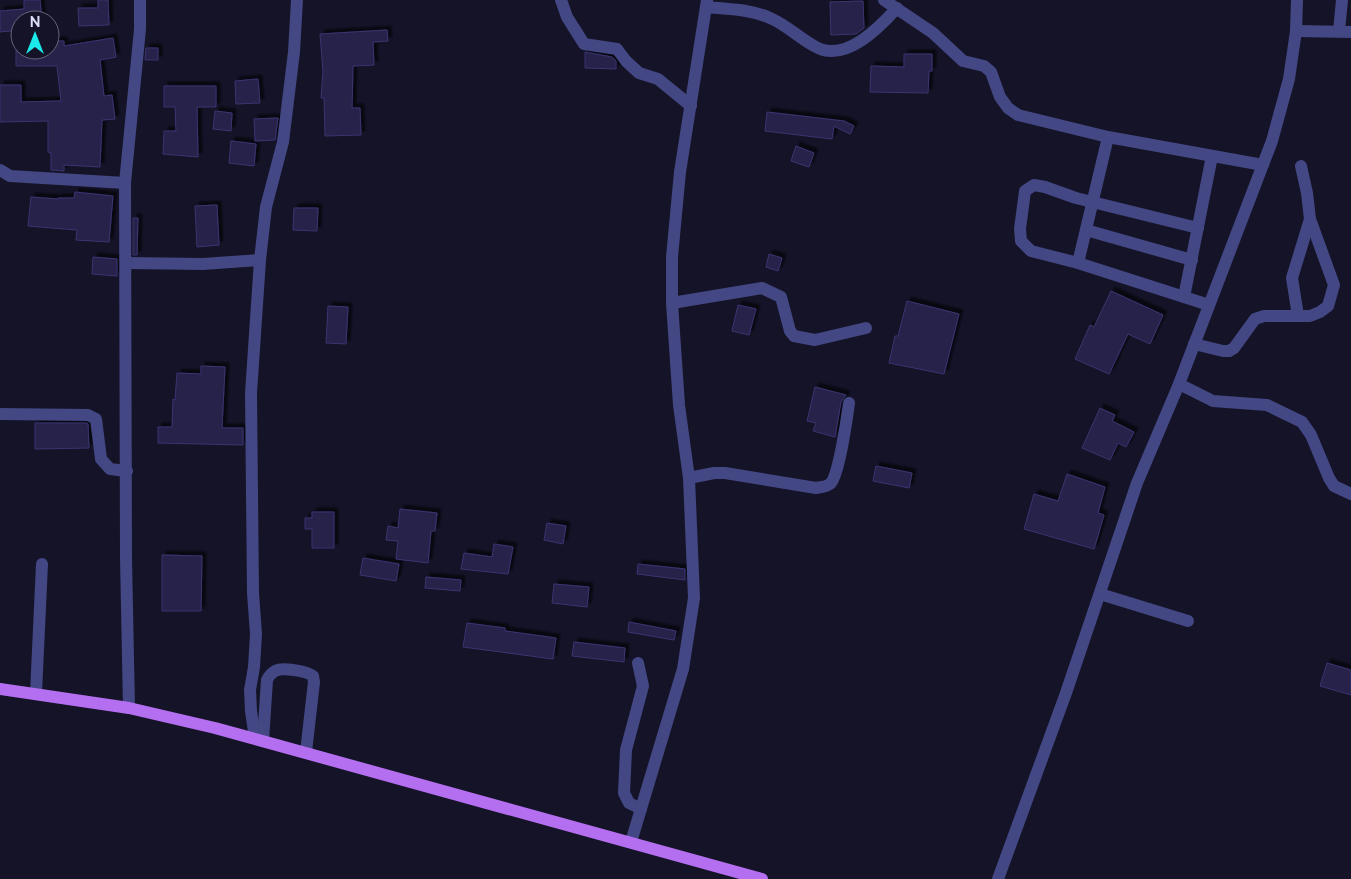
<svg xmlns="http://www.w3.org/2000/svg" width="1351" height="879" viewBox="0 0 1351 879" font-family="Raleway,sans-serif">
	<defs>
		<filter id="shadow"><feDropShadow dx="4" dy="-4" stdDeviation="1" flood-color="#0009"/></filter>
	</defs>
	<rect width="100%" height="100%" fill="#151328"/>
	<g fill="#252148" stroke="#3b3571" filter="url(#shadow)">
		<polygon points="24,0 40,0 42,20 20,20 20,30 0,32 0,11 24,9"/>
		<polygon points="98,0 108,0 109,25 79,26 78,8 98,8"/>
		<polygon points="863,1 864,28 856,34 831,35 830,2"/>
		<polygon points="387,30 388,41 373,42 374,65 353,66 352,108 360,108 361,135 325,136 324,98 321,98 323,71 320,34"/>
		<polygon points="113,38 116,57 100,60 104,96 112,95 115,119 102,120 100,167 64,165 64,171 51,170 51,153 48,152 48,121 0,122 0,85 21,85 21,102 61,101 57,66 16,66 16,50 50,50 50,41 64,41 64,46"/>
		<polygon points="146,48 158,48 158,60 145,60"/>
		<polygon points="585,52 612,57 616,61 616,69 585,68"/>
		<polygon points="904,54 932,54 932,71 929,71 928,93 870,92 871,66 904,67"/>
		<polygon points="258,79 260,103 236,104 235,81"/>
		<polygon points="164,86 216,86 216,107 197,107 198,157 163,154 164,131 176,131 175,107 164,107"/>
		<polygon points="215,111 232,113 231,131 213,129"/>
		<polygon points="767,112 844,121 854,126 850,134 834,126 832,139 765,131"/>
		<polygon points="278,118 275,140 255,141 254,119"/>
		<polygon points="231,141 256,144 254,166 229,163"/>
		<polygon points="796,146 814,153 809,167 791,161"/>
		<polygon points="75,192 113,196 109,242 76,240 77,230 28,226 31,197 58,199 58,198 74,198"/>
		<polygon points="217,205 219,245 197,247 195,206"/>
		<polygon points="294,208 318,208 317,231 293,230"/>
		<polygon points="133,218 138,218 137,255 133,255"/>
		<polygon points="769,254 782,258 778,271 766,267"/>
		<polygon points="93,257 117,259 117,276 92,274"/>
		<polygon points="1111,291 1163,315 1150,344 1128,334 1109,374 1075,359 1090,325 1094,327"/>
		<polygon points="907,301 959,314 944,374 889,363 895,336 898,336"/>
		<polygon points="738,305 756,309 749,335 732,331"/>
		<polygon points="328,306 348,307 346,344 326,343"/>
		<polygon points="201,366 225,367 222,428 243,428 243,445 158,443 158,427 172,427 173,399 175,400 177,373 201,374"/>
		<polygon points="815,387 846,395 841,402 835,437 813,431 816,423 807,421"/>
		<polygon points="1100,408 1115,415 1112,421 1134,432 1126,447 1118,443 1110,460 1082,448"/>
		<polygon points="35,423 86,423 88,424 89,448 35,449"/>
		<polygon points="876,466 912,473 909,488 873,481"/>
		<polygon points="1067,474 1105,487 1098,513 1104,515 1094,549 1024,529 1034,494 1058,501"/>
		<polygon points="400,509 437,513 435,531 431,531 428,563 396,559 398,541 386,540 388,526 398,528"/>
		<polygon points="312,512 334,512 334,548 312,548 312,529 305,529 305,518 312,518"/>
		<polygon points="547,523 566,526 563,544 544,540"/>
		<polygon points="494,544 513,547 508,574 461,569 464,553 492,557"/>
		<polygon points="162,555 202,556 201,611 162,611"/>
		<polygon points="363,558 399,564 396,581 360,575"/>
		<polygon points="638,564 685,569 685,580 637,574"/>
		<polygon points="426,577 461,580 460,591 425,588"/>
		<polygon points="554,584 589,587 587,607 552,603"/>
		<polygon points="629,622 676,631 674,640 628,632"/>
		<polygon points="467,623 505,628 505,631 556,638 553,659 463,647"/>
		<polygon points="574,642 625,648 624,662 572,656"/>
		<polygon points="1327,663 1351,670 1351,695 1320,686"/>
	</g>
	<g fill="none" stroke-linecap="round" stroke-linejoin="round">
		<g stroke="#434783" stroke-width="12">
			<polyline points="561,0 567,17 584,44 617,49 626,61 639,73 658,79 691,106"/>
			<polyline points="884,0 933,33 963,61 984,66 991,72 1000,97 1008,108 1018,115 1108,137 1263,165"/>
			<path d="M706 7C727 9 750 9 770 18 787 25 800 39 816 47 845 63 879 28 897 8"/>
			<polyline points="1296,31 1351,32"/>
			<polyline points="1339,31 1342,0"/>
			<polyline points="0,170 10,176 125,183"/>
			<polyline points="1198,228 1076,198 1045,187 1034,185 1025,191 1020,229 1021,241 1031,251 1078,263 1209,305"/>
			<polyline points="1086,230 1192,260"/>
			<polyline points="126,263 203,264 260,260"/>
			<polyline points="1078,263 1108,137"/>
			<polyline points="1184,297 1212,156"/>
			<polyline points="672,303 762,288 781,297 790,331 794,336 815,340 866,328"/>
			<polyline points="1298,316 1292,278 1310,219"/>
			<polyline points="1194,344 1223,351 1229,351 1234,348 1255,319 1264,316 1310,316 1320,312 1328,306 1334,285 1310,219 1307,193 1301,166"/>
			<polyline points="1179,384 1213,401 1267,405 1302,422 1311,435 1329,478 1334,486 1351,494"/>
			<polyline points="0,414 88,415 96,419 101,459 110,469 127,471"/>
			<path d="M689 478 714 473H725L816 488C822 487 827 487 831 483 839 473 847 418 849 403"/>
			<polyline points="1100,594 1188,621"/>
			<polyline points="638,663 643,686 626,750 624,793 629,803 641,809"/>
			<polyline points="36,693 42,564"/>
			<polyline points="129,708 126,558 125,183 140,29 140,0"/>
			<polyline points="255,738 251,711 250,690 254,667 256,634 253,593 251,393 260,260 266,207 283,142 294,52 297,0"/>
			<path d="M263 741 267 680C269 676 271 673 275 671 282 667 307 671 313 676L314 682 306 752"/>
			<polyline points="631,842 683,669 694,598 689,478 679,405 672,303 672,257 680,172 707,0"/>
			<polyline points="998,879 1066,693 1137,483 1179,384 1272,141 1289,79 1296,31 1297,0"/>
		</g>
		<polyline stroke="#b46ff1" stroke-width="12" points="0,689 129,708 215,728 762,879"/>
	</g>
	<g transform="translate(35 35)"><circle r="24" fill="#151328" stroke="#65647d"/>
	<path d="M0-4L9 19L0 12L-9 19Z" fill="#1ce9e9"/>
	<text y="-8" font-size="14" font-weight="bold" text-anchor="middle" fill="#dedefc">N</text>
	</g>
</svg>
